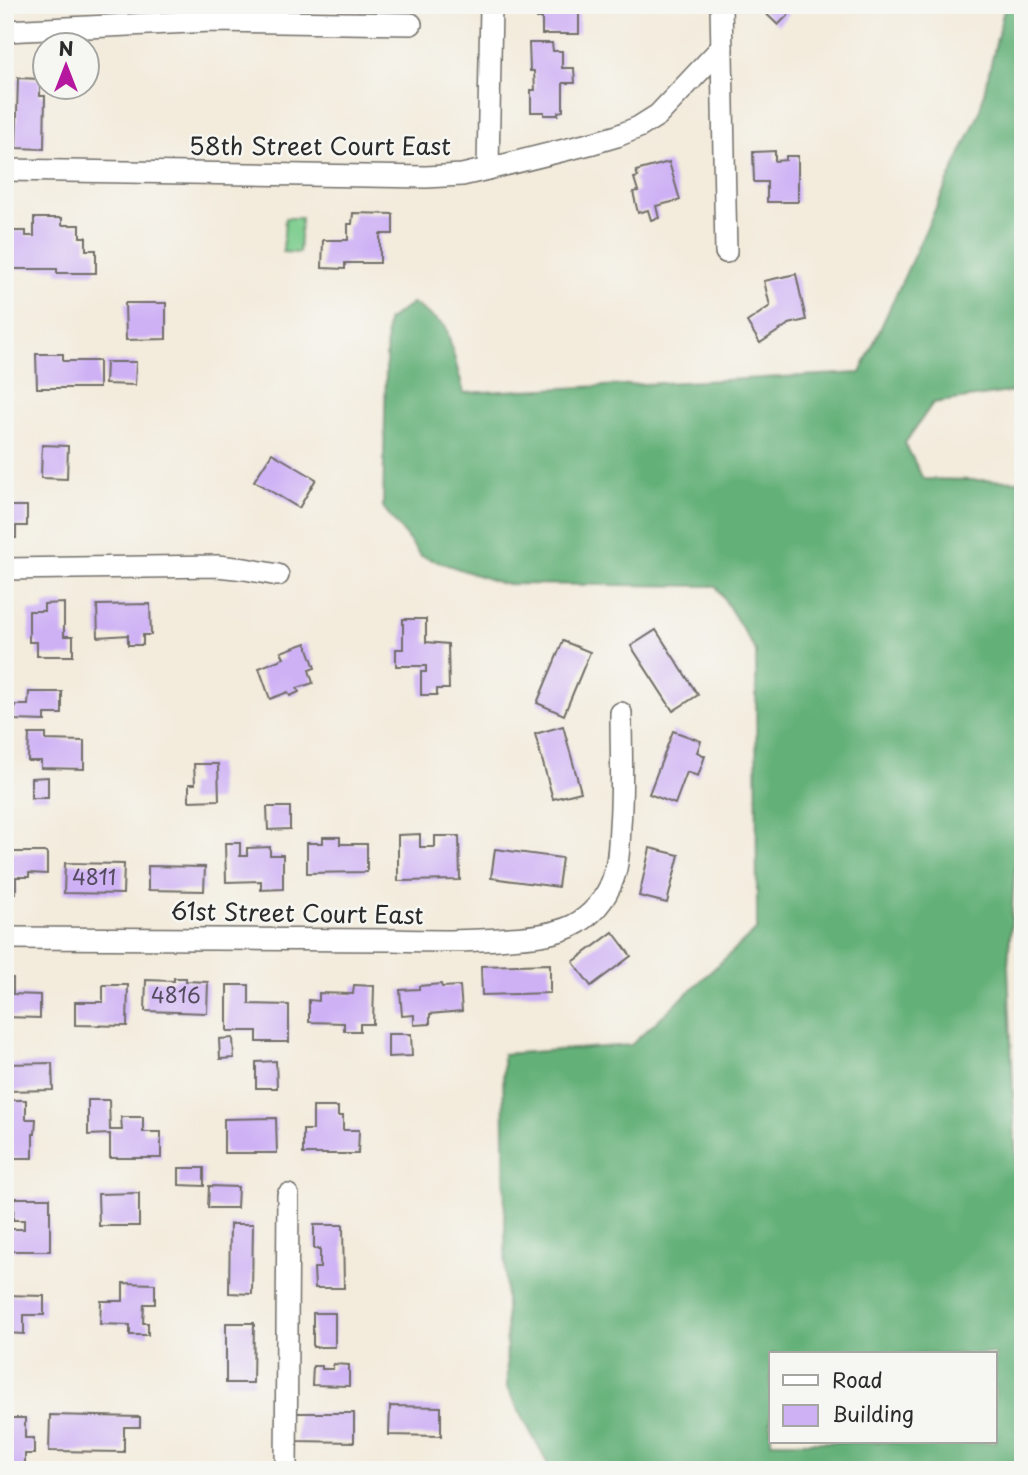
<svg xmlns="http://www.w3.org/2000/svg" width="1028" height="1475" viewBox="0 0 1028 1475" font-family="'Playpen Sans',sans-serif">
	<rect width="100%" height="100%" fill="#f6f6f2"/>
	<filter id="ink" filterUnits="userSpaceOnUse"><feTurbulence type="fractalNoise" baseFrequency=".0143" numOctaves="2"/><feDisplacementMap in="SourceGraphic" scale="14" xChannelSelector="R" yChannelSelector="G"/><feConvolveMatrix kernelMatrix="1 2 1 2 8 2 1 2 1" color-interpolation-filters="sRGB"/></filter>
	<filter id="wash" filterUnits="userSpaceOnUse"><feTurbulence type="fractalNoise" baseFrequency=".00686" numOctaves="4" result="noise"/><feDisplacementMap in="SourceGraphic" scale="28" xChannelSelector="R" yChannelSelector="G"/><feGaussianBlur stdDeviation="1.57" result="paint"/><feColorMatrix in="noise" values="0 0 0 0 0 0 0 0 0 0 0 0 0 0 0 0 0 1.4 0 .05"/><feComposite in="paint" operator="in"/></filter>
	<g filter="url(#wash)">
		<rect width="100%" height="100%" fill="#f3ebdb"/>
		<polygon fill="#7bcc8d" stroke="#537c5c" stroke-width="2" points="285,218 301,218 299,253 283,252"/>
		<path fill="#64b078" stroke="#486e52" stroke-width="2" fill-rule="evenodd" d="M1005 5H1023V388L1016 391 933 403 905 443 923 479 1023 481V754L1008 966 1023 1337V1470H551L507 1388 503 1054 631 1045 757 929 756 651 716 586 503 584 421 556 383 507 387 321 413 303 446 327 464 393 860 373 979 114ZM771 1354H995V1442H771Z"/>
		<g id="blocks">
			<g fill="#ceb0f5">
				<polygon points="537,5 579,5 579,34 542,34 542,18 537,18"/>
				<polygon points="757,5 787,5 784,9 789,14 778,25"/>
				<polygon points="529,43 552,43 553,51 562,51 562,68 574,68 575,83 563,83 563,111 558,112 558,115 544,115 544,112 531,112 531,90 535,90 534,71 530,71"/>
				<polygon points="18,78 40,79 40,96 45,96 44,149 16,148"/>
				<polygon points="775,151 775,161 786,160 786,156 798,156 798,202 767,202 767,182 754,182 753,152"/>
				<polygon points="669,162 680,200 656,206 659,218 651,220 648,210 638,213 633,192 638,191 634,178 638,177 636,171"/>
				<polygon points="353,213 393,214 393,234 380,234 380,263 345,263 345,269 322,268 323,240 348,240 348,224 352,224"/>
				<polygon points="34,218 62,218 62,225 80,225 80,237 86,237 86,250 96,250 96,273 57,273 57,269 10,269 10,261 5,261 5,244 10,244 10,231 26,231 26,236 34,236"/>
				<polygon points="796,274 806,320 789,324 760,343 747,322 770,306 764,281"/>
				<polygon points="125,303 166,303 166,339 126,340"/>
				<polygon points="36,354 63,354 63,361 99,361 99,388 37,388"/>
				<polygon points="106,362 136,362 135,385 105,384"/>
				<polygon points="42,445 68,446 67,479 41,478"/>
				<polygon points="272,453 316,479 299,508 254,481"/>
				<polygon points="5,506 27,506 27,526 16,526 16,538 5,538"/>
				<polygon points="64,603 64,636 73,636 73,656 37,656 37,642 29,642 29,611 44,611 44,604"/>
				<polygon points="150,604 151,635 143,635 143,645 128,645 128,635 98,637 97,605"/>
				<polygon points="403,619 426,619 426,642 448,644 449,689 437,689 437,695 421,695 421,672 426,672 426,666 396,666 396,649 403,649"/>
				<polygon points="656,630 698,695 673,711 631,646"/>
				<polygon points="563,641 590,652 564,715 537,703"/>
				<polygon points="306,643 315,668 309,670 313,683 297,688 299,692 290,696 288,692 270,699 259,668 284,658 281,652"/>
				<polygon points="29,692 62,692 62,714 45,714 45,721 14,720 15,705 28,705"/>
				<polygon points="563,726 581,792 553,799 535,734"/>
				<polygon points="673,731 701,741 697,752 705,756 698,776 687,772 675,804 649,794"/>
				<polygon points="29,734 46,734 46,740 84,741 84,769 41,768 41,761 28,761"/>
				<polygon points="194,764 218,764 219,800 189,801 189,784 195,784"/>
				<polygon points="48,777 48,798 31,798 31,778"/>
				<polygon points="267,807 290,807 290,829 268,830"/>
				<polygon points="420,834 420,847 435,847 435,836 459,836 460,880 398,881 398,835"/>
				<polygon points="323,837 340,837 340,844 367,844 367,872 307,873 307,843 323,843"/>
				<polygon points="225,843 240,843 240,856 247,856 247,848 270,847 270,855 283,855 283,889 261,890 261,881 226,882"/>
				<polygon points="650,848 679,855 667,903 639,896"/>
				<polygon points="495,849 562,858 558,887 491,878"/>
				<polygon points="5,852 47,852 47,874 29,873 29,877 16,877 16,894 5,894"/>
				<polygon points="65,863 124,864 123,894 64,893"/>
				<polygon points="148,866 205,867 204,891 148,890"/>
				<polygon points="613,932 631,956 591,986 573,962"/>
				<polygon points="550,964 550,993 482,995 481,966"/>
				<polygon points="5,978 13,978 13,994 40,995 40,1018 5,1017"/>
				<polygon points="174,978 186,978 186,981 208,982 207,1013 145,1011 146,980 174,981"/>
				<polygon points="441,984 442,987 460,986 462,1011 430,1014 430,1024 414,1025 414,1015 402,1016 400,990 419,989 419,986"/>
				<polygon points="103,985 128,985 127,1026 75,1025 75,1002 103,1002"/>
				<polygon points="227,985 249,985 249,1004 289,1005 289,1042 257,1042 257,1031 227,1031"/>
				<polygon points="354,985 374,986 373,1024 360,1024 360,1031 344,1031 344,1023 309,1022 309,1000 319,1001 319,993 353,994"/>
				<polygon points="388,1034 411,1034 412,1056 388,1057"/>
				<polygon points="233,1038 234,1058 220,1059 219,1039"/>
				<polygon points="276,1061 277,1088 256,1088 256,1062"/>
				<polygon points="52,1063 53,1090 5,1091 5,1064"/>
				<polygon points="5,1100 26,1100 26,1119 36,1119 35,1134 33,1134 33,1158 5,1158"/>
				<polygon points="88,1100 109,1100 110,1130 122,1130 121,1117 143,1117 143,1132 161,1132 161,1158 110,1158 110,1134 88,1135"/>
				<polygon points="313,1107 338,1107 338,1116 343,1116 343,1130 359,1130 358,1154 303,1154 303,1130 313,1130"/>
				<polygon points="276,1118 277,1153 224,1153 224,1119"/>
				<polygon points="179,1168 204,1168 204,1186 179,1185"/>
				<polygon points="209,1186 238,1187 237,1208 208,1208"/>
				<polygon points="139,1193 139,1226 99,1226 98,1194"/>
				<polygon points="14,1198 50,1198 50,1251 8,1251 8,1229 24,1229 24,1220 13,1220"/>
				<polygon points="230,1224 253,1224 252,1294 229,1293"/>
				<polygon points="314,1225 343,1225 344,1288 315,1288 314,1268 320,1268 320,1249 314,1249"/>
				<polygon points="123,1283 155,1284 155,1304 144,1304 143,1323 148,1323 148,1335 130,1335 130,1325 100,1324 101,1301 123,1301"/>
				<polygon points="5,1295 44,1296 44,1315 24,1315 24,1334 5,1333"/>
				<rect x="313" y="1313" width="22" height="34"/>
				<polygon points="226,1323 254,1323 253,1383 226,1383"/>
				<polygon points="333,1364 349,1365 349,1386 312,1385 313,1366 322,1366 322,1369 333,1369"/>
				<polygon points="390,1406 441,1407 441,1436 389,1435"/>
				<polygon points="297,1413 354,1413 354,1442 297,1441"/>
				<polygon points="50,1415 140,1417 140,1427 124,1427 124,1452 49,1451"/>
				<polygon points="5,1418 25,1418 25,1438 34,1438 34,1454 25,1454 25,1470 5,1470"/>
			</g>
		</g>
	</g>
	<g filter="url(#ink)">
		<use href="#blocks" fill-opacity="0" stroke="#716e69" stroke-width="2"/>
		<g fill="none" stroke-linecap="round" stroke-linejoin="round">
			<defs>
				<g id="minor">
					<polyline points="721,5 726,252"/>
					<polyline points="5,31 211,21 411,24"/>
					<polyline points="488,169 491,5"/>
					<polyline points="5,170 426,177 462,175 488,169 593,143 617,136 639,127 658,115 722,47"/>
					<polyline points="5,569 217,566 245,569 278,575"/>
					<path d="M5 938 391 940C430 941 469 942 509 938 530 937 552 935 572 926 591 917 606 899 613 879 619 862 619 844 620 826 623 788 621 751 621 713"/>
					<polyline points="286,1470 288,1195"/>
				</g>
			</defs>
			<use href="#minor" stroke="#716e69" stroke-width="24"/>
			<use href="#minor" stroke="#fff" stroke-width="21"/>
		</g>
	</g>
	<g text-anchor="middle" stroke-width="5" stroke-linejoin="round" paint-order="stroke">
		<g font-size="21" fill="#544c5e">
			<text x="94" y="885">4811</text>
			<text x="176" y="1003">4816</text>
		</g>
		<g font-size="24" fill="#2b2b2b" stroke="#f6f6f2">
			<text x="320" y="155">58th Street Court East</text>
			<text transform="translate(297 914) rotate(1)" y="8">61st Street Court East</text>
		</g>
	</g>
	<rect width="1028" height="1475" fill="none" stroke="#f6f6f2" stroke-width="28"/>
	<rect x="769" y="1352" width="228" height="91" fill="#f6f6f2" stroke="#a5a5a2" stroke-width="2"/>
	<rect x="783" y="1375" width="35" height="10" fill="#ffffff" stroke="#a5a5a2" stroke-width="2"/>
	<text x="832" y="1388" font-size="21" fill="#2b2b2b">Road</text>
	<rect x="783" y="1405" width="35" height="21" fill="#ceb0f5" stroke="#a5a5a2" stroke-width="2"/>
	<text x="832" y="1422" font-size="21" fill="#2b2b2b">Building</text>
	<g transform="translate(66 66)"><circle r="33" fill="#f6f6f2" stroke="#a5a5a2" stroke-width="2"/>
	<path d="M0-5L12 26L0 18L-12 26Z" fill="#b5179e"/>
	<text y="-10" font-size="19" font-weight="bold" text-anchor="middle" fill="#2b2b2b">N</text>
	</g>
</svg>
